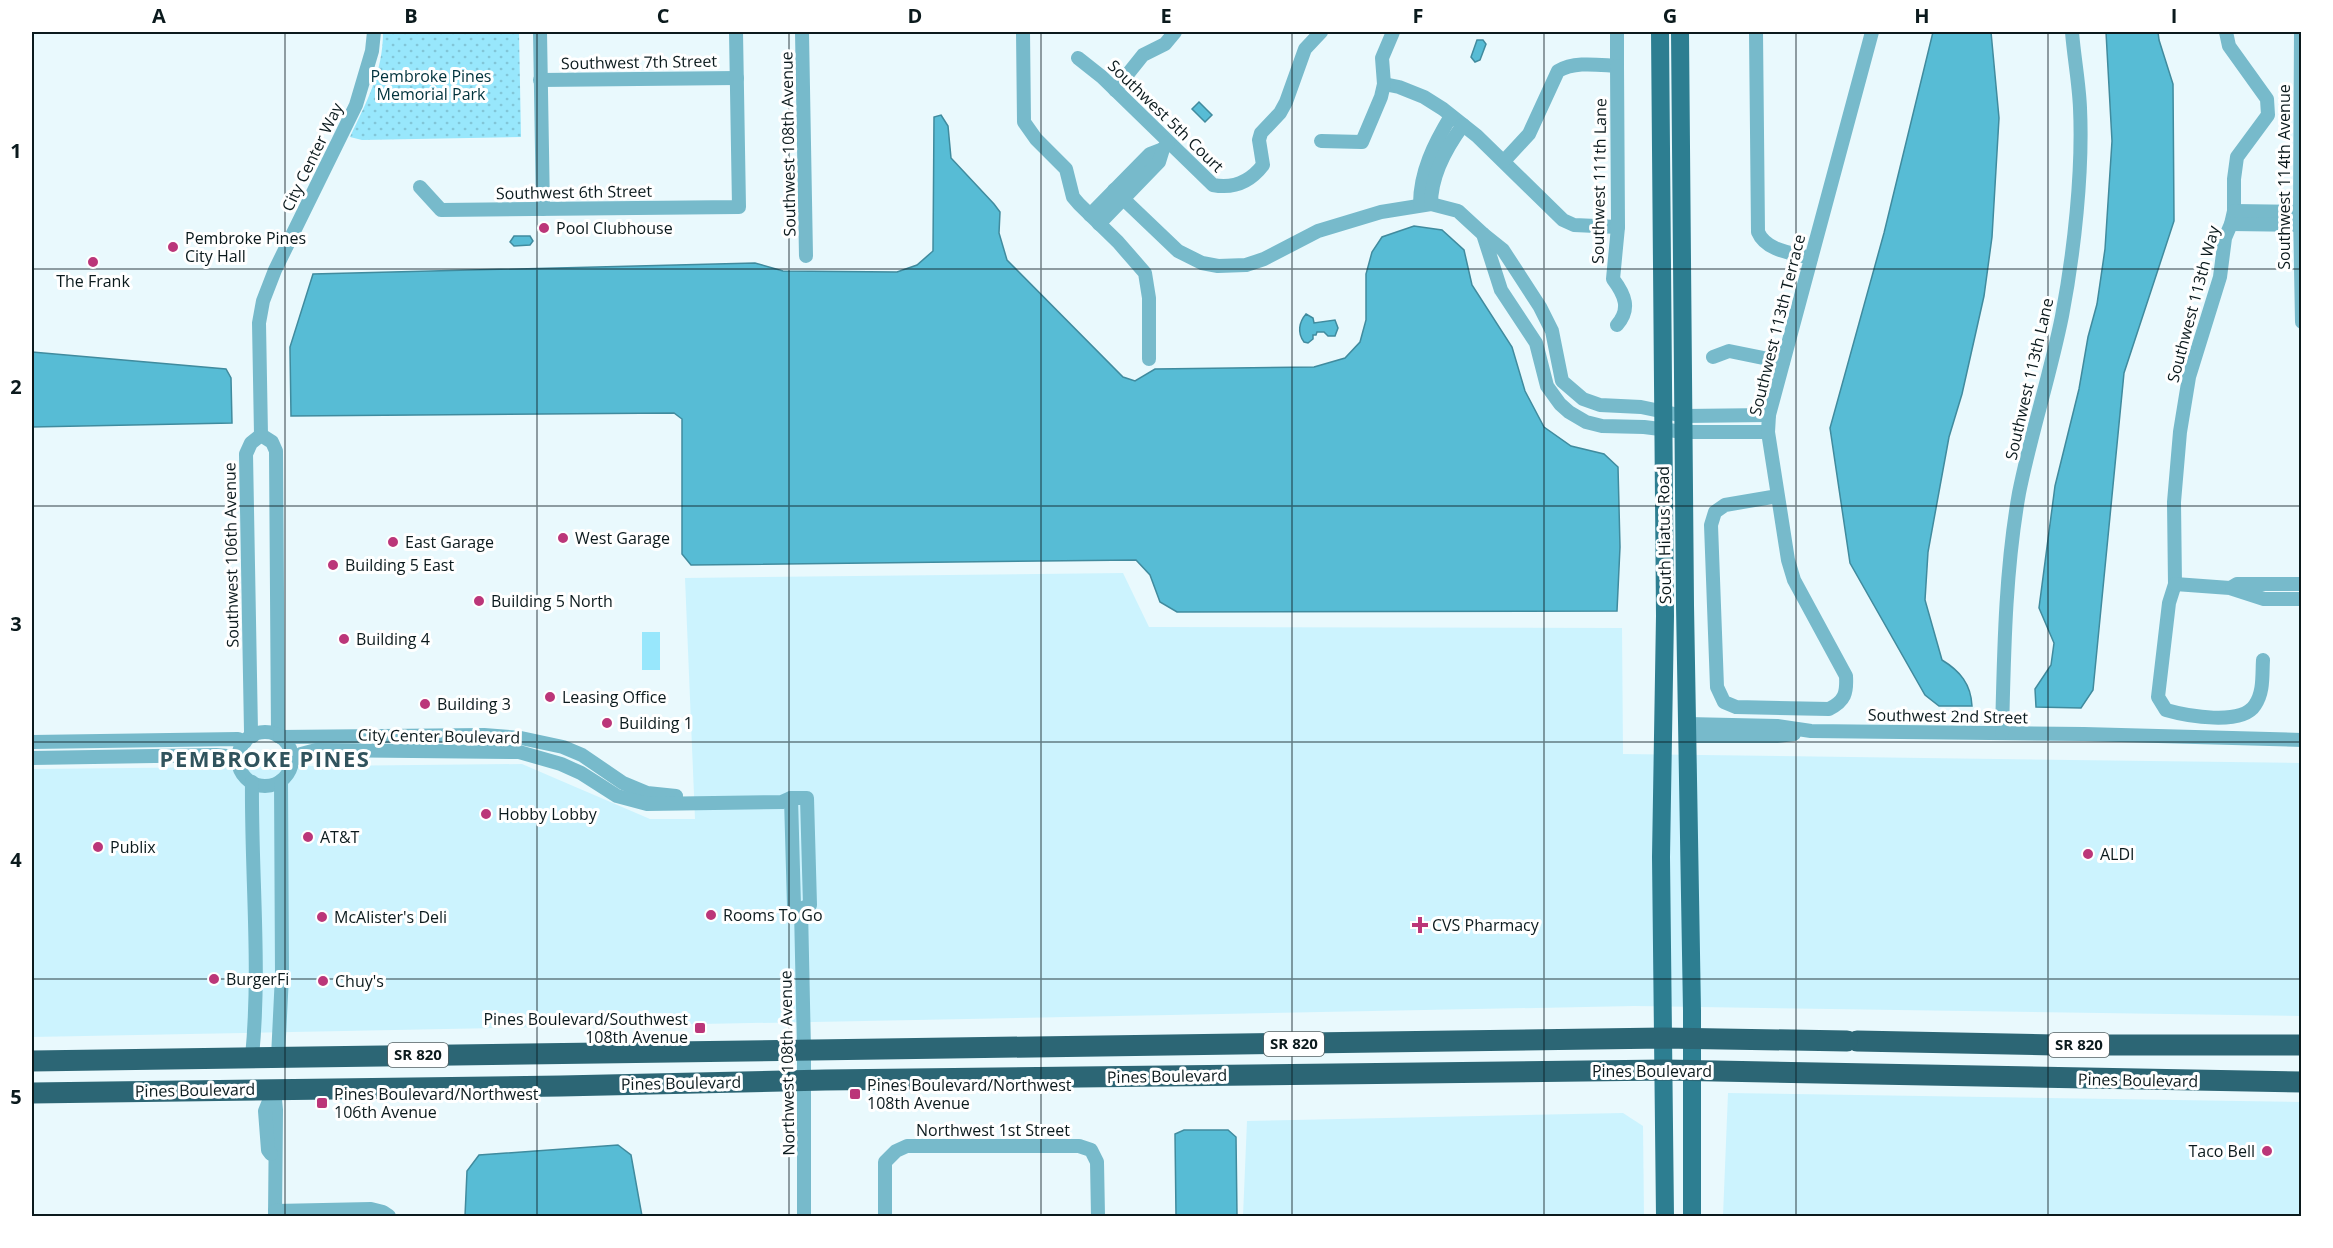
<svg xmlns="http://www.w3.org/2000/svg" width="2333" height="1248" viewBox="0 0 2333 1248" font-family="'Open Sans',sans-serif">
	<defs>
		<pattern id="green-dots" width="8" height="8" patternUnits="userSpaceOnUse" patternTransform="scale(1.5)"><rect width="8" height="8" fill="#98e7fc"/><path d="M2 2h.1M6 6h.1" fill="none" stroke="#82c6d8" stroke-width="1.8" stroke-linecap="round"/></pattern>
	</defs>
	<rect width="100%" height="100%" fill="#e9f9fd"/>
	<g fill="#ccf3fe">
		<polygon points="1123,573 1149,627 1622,628 1623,754 2301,763 2301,1016 1635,1006 32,1037 32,769 522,764 650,819 695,819 685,578"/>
		<polygon points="1728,1093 2301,1102 2301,1216 1723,1216"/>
		<polygon points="1623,1113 1643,1126 1644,1216 1243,1216 1247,1121"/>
	</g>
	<path fill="url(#green-dots)" d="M383 32H519L521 137 362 140 350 137C367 101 383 72 383 32Z"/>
	<rect fill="#98e7fc" x="642" y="632" width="18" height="38"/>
	<g fill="#57bcd5" stroke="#408b9e" stroke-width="1.5">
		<path d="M1933 32H1991L1999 118 1992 237 1984 296 1962 394 1949 437 1928 552 1925 600 1942 660C1960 671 1971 684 1972 706H1939L1925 695 1850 563 1830 428 1884 233Z"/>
		<polygon points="2106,32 2158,32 2159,40 2173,84 2174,221 2124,373 2093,690 2081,708 2036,707 2035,689 2051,665 2054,643 2039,608 2055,486 2079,389 2088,337 2097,304 2105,249 2112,141"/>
		<polygon points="1477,40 1483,40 1486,44 1480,60 1475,62 1471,57"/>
		<polygon points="1199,102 1212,115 1205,122 1192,109"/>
		<polygon points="941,115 948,126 951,158 994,204 1000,212 999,233 1007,260 1123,377 1135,381 1155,369 1314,367 1345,358 1360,342 1366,320 1366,274 1372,252 1382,237 1414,226 1442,230 1464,250 1472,285 1512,347 1525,391 1544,427 1571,446 1604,454 1618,467 1620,547 1617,611 1177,612 1160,602 1150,575 1136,560 691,565 682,554 682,419 674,413 291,416 290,347 313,274 755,263 783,271 897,272 917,265 933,251 934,117"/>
		<polygon points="514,236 530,236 533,241 530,245 514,246 510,242"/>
		<path d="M1306 314 1313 318 1314 323 1335 320 1338 328 1335 336H1328L1324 332H1317L1316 335H1313V339L1308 343 1304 342C1297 333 1299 322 1306 314Z"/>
		<polygon points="32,352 226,369 231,378 232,423 32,427"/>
		<polygon points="1184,1130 1228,1130 1236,1137 1237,1216 1176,1216 1175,1134"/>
		<polygon points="618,1145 631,1155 642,1216 465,1216 467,1171 479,1155"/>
	</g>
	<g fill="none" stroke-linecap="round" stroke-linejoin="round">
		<g stroke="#77bacb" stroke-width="14">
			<polyline points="540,32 543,209"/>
			<polyline points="802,32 806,256"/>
			<polyline points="1023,32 1024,122 1036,139 1066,169 1073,197 1079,204 1118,242 1145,273 1149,298 1149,359"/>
			<path d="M1756 32 1758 232C1766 251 1792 253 1811 258"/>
			<path d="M2226 32 2229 46 2267 99 2268 115 2237 157 2234 179V211L2231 224 2225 238 2220 277 2189 377 2180 432 2174 502 2175 584 2169 603 2158 697 2166 710C2187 716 2242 726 2255 705 2264 692 2262 675 2263 660"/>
			<polyline points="2301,32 2300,212 2302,322"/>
			<path d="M1078 58 1102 77 1213 185C1234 189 1250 182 1263 165L1259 140 1261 133 1280 113 1286 102 1305 49 1321 32"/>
			<polyline points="540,80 737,78"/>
			<polyline points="1384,84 1399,87 1424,97 1443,109 1477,136 1563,220 1574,225 1618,227"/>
			<polyline points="1115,90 1143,55 1165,44 1175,32"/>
			<polyline points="1321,141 1362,142 1381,97 1384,84 1382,58 1393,32"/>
			<path d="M1504 161 1529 134 1558 71C1575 61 1598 65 1617 66V32"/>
			<polyline points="420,187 441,210 739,207 736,32"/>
			<polyline points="1114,190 1178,251 1202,263 1218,266 1246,265 1264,259 1318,231 1381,212 1431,204 1458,211 1483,234 1501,290 1536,343 1547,386 1560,404 1569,412 1586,422 1602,426 1644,427 1684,432 1768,432"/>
			<path d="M1420 204C1420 172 1434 144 1451 116"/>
			<path d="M1431 204C1431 175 1446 148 1463 125"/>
			<polyline points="2234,211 2300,212"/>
			<polyline points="1090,215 1150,154 1163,149"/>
			<polyline points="1099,224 1159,162 1163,149 1168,143"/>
			<polyline points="2231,224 2300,225"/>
			<polyline points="1483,234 1503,250 1540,307 1552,331 1562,381 1583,399 1600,405 1641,407 1684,416 1769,415"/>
			<path d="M1617 325C1631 309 1625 295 1613 279L1618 227 1617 66"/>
			<polyline points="1713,357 1729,351 1783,362"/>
			<polyline points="261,435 259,323 263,301 275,270 356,105 372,51 374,32"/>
			<polyline points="261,435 272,442 276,451 278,736"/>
			<path d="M1778 496 1725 505 1715 512 1711 525 1717 687 1724 702 1736 707 1829 709C1845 701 1847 693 1846 676L1794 580 1788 560 1768 432 1769 415 1872 32"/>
			<polyline points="2175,584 2230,588 2264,599 2302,599"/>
			<polyline points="2232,587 2237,584 2302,584"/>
			<polyline points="1687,724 1777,726 1811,731 2084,734 2302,740"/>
			<circle cx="265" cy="759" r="27"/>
			<path d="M2002 733C2004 653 2005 572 2019 493 2031 433 2050 376 2062 316 2074 253 2083 172 2080 108 2079 83 2074 57 2072 32"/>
			<polyline points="253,736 251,731 246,454 251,443 261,435"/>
			<polyline points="1688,736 1777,736 1794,734"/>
			<polyline points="280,737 484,735 521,738 563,747 582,755 623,783 647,793 676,796"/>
			<polyline points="32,742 238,739 245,742"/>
			<polyline points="32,758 216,755 227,756 239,761"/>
			<polyline points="292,761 301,754 316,750 519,752 561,764 581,773 617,796 647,804 782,802 791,798 807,798 810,905 801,909"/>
			<polyline points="791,798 794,906 801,909"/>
			<polyline points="801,909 804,1050 804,1216"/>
			<path d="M252 1057C261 966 251 873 252 782"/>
			<polyline points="278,1057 282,975 281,781"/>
			<polyline points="274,1089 276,1110 275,1216"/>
			<polyline points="271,1154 268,1150 265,1111 273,1091"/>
			<polyline points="275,1211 371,1209 383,1212 389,1216"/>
			<polyline points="885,1216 885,1162 896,1151 907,1146 1079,1146 1091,1150 1097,1162 1098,1216"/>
		</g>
		<g stroke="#2d7e91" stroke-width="18">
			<polyline points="1660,32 1665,616 1661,857 1665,1216"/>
			<polyline points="1680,32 1685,605 1692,1011 1692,1216"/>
		</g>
		<g stroke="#2c6675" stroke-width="21">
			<polyline points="1857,1041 2054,1045 2302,1045"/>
			<polyline points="32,1061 1664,1038 1847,1041"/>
			<polyline points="32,1093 561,1086 825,1080 1665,1070 2302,1082"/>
		</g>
	</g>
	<path fill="none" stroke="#0b1a1d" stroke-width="1.5" stroke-opacity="0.55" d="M285 32V1216M537 32V1216M789 32V1216M1041 32V1216M1292 32V1216M1544 32V1216M1796 32V1216M2048 32V1216M32 269H2302M32 506H2302M32 742H2302M32 979H2302"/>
	<g fill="#bb3679" stroke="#fff" stroke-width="2">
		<circle cx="544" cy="228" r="6"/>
		<circle cx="173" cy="247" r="6"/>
		<circle cx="93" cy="262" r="6"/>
		<circle cx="563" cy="538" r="6"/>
		<circle cx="393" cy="542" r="6"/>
		<circle cx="333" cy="565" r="6"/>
		<circle cx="479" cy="601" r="6"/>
		<circle cx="344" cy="639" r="6"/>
		<circle cx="550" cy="697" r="6"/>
		<circle cx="425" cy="704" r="6"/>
		<circle cx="607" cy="723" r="6"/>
		<circle cx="486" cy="814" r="6"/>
		<circle cx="308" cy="837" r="6"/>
		<circle cx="98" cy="847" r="6"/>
		<circle cx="2088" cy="854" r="6"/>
		<circle cx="711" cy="915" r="6"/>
		<circle cx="322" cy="917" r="6"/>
		<path d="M1417 916h6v6h6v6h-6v6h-6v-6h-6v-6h6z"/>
		<circle cx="214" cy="979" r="6"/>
		<circle cx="323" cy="981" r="6"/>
		<rect x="694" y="1022" width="12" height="12" rx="3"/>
		<rect x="849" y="1088" width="12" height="12" rx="3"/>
		<rect x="316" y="1097" width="12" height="12" rx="3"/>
		<circle cx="2267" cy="1151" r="6"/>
	</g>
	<g text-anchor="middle" stroke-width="6" stroke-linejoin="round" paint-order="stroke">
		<g fill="#fff" stroke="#545f61" stroke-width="1.5">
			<rect x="1264" y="1032" width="60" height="24" rx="4.5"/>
			<rect x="2049" y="1033" width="60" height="24" rx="4.5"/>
			<rect x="388" y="1043" width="60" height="24" rx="4.5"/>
		</g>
		<g font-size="15" font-weight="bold" fill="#0b1a1d">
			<text x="1294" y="1049">SR 820</text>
			<text x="2079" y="1050">SR 820</text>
			<text x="418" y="1060">SR 820</text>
		</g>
		<g font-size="16" fill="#0b1a1d" stroke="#fff">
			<text transform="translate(639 62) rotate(-1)" y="6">Southwest 7th Street</text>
			<text transform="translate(1166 116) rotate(44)" y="6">Southwest 5th Court</text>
			<text transform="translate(788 144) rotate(-91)" y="6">Southwest 108th Avenue</text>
			<text transform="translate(312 157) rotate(-64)" y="6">City Center Way</text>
			<text transform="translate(2284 177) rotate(-90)" y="6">Southwest 114th Avenue</text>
			<text transform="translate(1599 181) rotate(-89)" y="6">Southwest 111th Lane</text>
			<text transform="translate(574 192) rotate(-1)" y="6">Southwest 6th Street</text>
			<text transform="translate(2193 304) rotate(-75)" y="6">Southwest 113th Way</text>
			<text transform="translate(1777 325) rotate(-76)" y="6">Southwest 113th Terrace</text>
			<text transform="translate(2029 379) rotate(-77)" y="6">Southwest 113th Lane</text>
			<text transform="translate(1664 535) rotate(-91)" y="6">South Hiatus Road</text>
			<text transform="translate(231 555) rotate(-91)" y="6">Southwest 106th Avenue</text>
			<text transform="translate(1948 716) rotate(1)" y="6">Southwest 2nd Street</text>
			<text transform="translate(439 736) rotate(1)" y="6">City Center Boulevard</text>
			<text transform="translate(787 1063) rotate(-91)" y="6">Northwest 108th Avenue</text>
			<text x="1652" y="1077">Pines Boulevard</text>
			<text transform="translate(1167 1076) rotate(-1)" y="6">Pines Boulevard</text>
			<text transform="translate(2138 1080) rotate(1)" y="6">Pines Boulevard</text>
			<text transform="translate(681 1083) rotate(-1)" y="6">Pines Boulevard</text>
			<text transform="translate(195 1090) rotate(-1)" y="6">Pines Boulevard</text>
			<text x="993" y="1136">Northwest 1st Street</text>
		</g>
		<g font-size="16" fill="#00323c" stroke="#fff">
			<text x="431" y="82">Pembroke Pines<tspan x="431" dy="18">Memorial Park</tspan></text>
		</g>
		<g font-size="16" fill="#0b1a1d" stroke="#fff" text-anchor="start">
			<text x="556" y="234">Pool Clubhouse</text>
			<text x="185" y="244">Pembroke Pines<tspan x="185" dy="18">City Hall</tspan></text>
			<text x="93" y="287" text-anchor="middle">The Frank</text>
			<text x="575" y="544">West Garage</text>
			<text x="405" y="548">East Garage</text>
			<text x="345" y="571">Building 5 East</text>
			<text x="491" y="607">Building 5 North</text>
			<text x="356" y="645">Building 4</text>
			<text x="562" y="703">Leasing Office</text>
			<text x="437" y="710">Building 3</text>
			<text x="619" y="729">Building 1</text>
			<text x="498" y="820">Hobby Lobby</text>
			<text x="320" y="843">AT&amp;T</text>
			<text x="110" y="853">Publix</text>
			<text x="2100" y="860">ALDI</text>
			<text x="723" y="921">Rooms To Go</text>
			<text x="334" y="923">McAlister's Deli</text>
			<text x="1432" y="931">CVS Pharmacy</text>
			<text x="226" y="985">BurgerFi</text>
			<text x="335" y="987">Chuy's</text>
			<text x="688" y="1025" text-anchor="end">Pines Boulevard/Southwest<tspan x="688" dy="18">108th Avenue</tspan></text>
			<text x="867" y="1091">Pines Boulevard/Northwest<tspan x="867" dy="18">108th Avenue</tspan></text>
			<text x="334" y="1100">Pines Boulevard/Northwest<tspan x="334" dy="18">106th Avenue</tspan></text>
			<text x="2255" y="1157" text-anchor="end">Taco Bell</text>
		</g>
		<g font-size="22" font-weight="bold" letter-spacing="1.5" fill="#30535d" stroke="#fff">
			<text x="265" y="767">PEMBROKE PINES</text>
		</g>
	</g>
	<rect width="2333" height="1248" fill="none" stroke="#ffffff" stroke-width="66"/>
	<rect x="33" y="33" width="2267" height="1182" fill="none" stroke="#0b1a1d" stroke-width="2"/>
	<g font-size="20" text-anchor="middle" font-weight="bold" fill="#0b1a1d">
		<text x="159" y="23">A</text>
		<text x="411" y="23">B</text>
		<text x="663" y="23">C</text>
		<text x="915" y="23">D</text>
		<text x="1166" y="23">E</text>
		<text x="1418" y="23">F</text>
		<text x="1670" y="23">G</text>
		<text x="1922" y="23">H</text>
		<text x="2174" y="23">I</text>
		<text x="16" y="158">1</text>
		<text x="16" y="394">2</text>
		<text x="16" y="631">3</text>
		<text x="16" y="867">4</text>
		<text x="16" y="1104">5</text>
	</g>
</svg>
